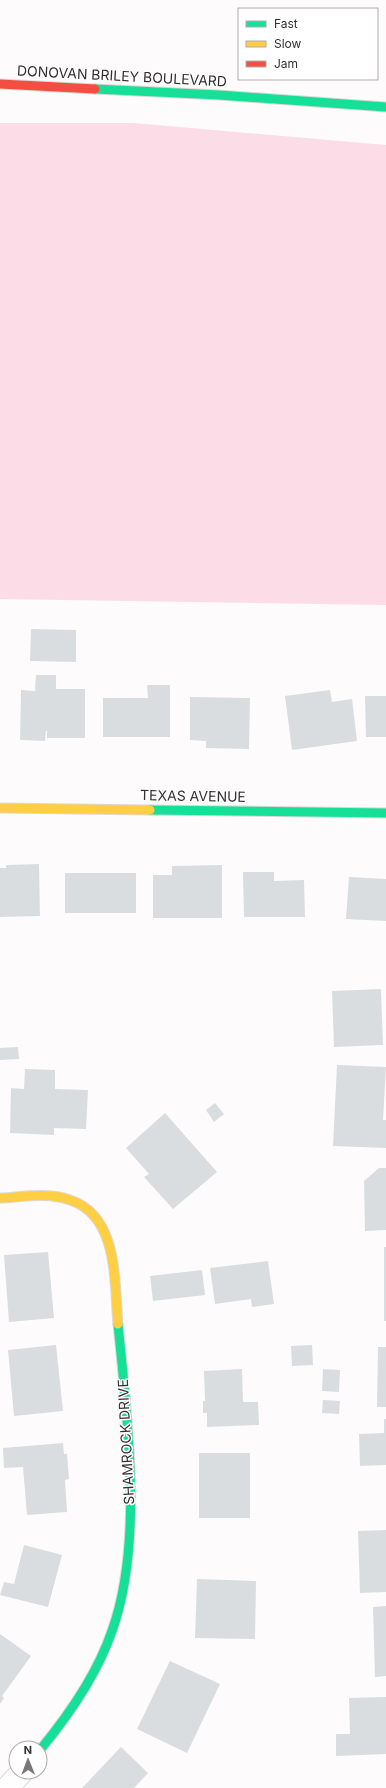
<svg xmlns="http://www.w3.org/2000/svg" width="386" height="1788" viewBox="0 0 386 1788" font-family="Inter,sans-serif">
	<rect width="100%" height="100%" fill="#fdfbfc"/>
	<polygon fill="#fcdce7" points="0,123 134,123 386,145 386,605 0,599"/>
	<g fill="#dadddf">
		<polygon points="31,629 76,630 76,662 30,661"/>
		<polygon points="36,675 56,675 56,689 85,689 85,738 47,738 47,731 46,731 45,741 20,740 21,690 35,691"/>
		<polygon points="147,685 170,685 170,737 103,737 103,698 148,698"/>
		<polygon points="330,690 332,702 352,699 357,741 292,750 285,696"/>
		<polygon points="365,696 386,696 386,737 366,737"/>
		<polygon points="190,697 250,698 249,749 206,748 206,741 190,740"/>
		<polygon points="39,864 40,916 0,917 0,868 6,868 6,865"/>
		<polygon points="222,865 222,918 153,918 153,875 172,875 172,866"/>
		<polygon points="243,872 274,872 274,881 304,880 305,917 244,917"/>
		<rect x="65" y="873" width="71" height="40"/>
		<polygon points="349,877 386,879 386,921 346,919"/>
		<polygon points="381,989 383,1045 334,1047 332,991"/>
		<polygon points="18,1047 19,1059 0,1060 0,1048"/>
		<polygon points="337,1065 386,1067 383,1120 386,1120 386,1148 333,1146"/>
		<polygon points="25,1069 55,1070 55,1089 88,1090 86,1129 54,1128 54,1135 10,1133 11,1088 24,1089"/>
		<polygon points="215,1103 224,1114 214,1122 206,1110"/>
		<polygon points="165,1113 217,1172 173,1209 144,1177 149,1174 126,1148"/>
		<polygon points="379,1168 386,1168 386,1230 365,1231 364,1181"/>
		<rect x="384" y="1247" width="2" height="74"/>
		<polygon points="48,1252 54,1318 9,1322 4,1255"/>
		<polygon points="268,1261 274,1304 252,1307 251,1299 215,1304 210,1268"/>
		<polygon points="202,1270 205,1295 153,1301 150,1276"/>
		<polygon points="56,1345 63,1411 14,1416 8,1350"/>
		<polygon points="312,1345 313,1365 292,1366 291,1346"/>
		<polygon points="378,1347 386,1347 386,1407 377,1407"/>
		<polygon points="242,1369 243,1402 258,1402 259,1425 207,1427 207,1413 203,1413 203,1401 205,1401 204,1371"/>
		<polygon points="323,1369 340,1370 339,1392 322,1391"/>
		<polygon points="323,1400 340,1401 339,1414 322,1413"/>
		<polygon points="384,1419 386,1419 386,1465 360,1466 359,1434 384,1433"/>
		<polygon points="63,1443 64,1454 67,1454 69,1479 65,1480 67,1512 27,1515 23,1467 4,1468 3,1448"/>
		<rect x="199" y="1453" width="51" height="65"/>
		<polygon points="386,1530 386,1592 360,1593 358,1531"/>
		<polygon points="24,1545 62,1555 48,1607 0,1595 4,1582 14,1584"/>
		<polygon points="197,1579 256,1581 255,1639 195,1638"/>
		<polygon points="386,1606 386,1676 375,1677 373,1607"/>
		<polygon points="0,1634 31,1656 2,1696 4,1698 0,1704"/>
		<polygon points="170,1661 220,1684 187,1753 137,1729"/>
		<polygon points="386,1697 386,1754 336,1756 336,1734 350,1734 349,1698"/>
		<polygon points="121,1747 148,1773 134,1788 82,1788"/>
	</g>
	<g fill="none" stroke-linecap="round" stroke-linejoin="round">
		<defs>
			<polyline id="street" points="7,1788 22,1772"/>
			<g id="fast">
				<polyline points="95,89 219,95 386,107"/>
				<polyline points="150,810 386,813"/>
				<path d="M40 1750C69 1715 97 1675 112 1631 144 1543 127 1416 118 1324"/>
			</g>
			<g id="slow">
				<polyline points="0,808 150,810"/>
				<path d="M0 1198C22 1197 48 1192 70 1200 119 1216 114 1282 118 1324"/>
			</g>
			<polyline id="jam" points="0,84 95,89"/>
		</defs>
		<use href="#street" stroke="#ddd8d9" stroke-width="24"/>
		<use href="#fast" stroke="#ddd8d9" stroke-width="11"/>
		<use href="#slow" stroke="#ddd8d9" stroke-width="11"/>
		<use href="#jam" stroke="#ddd8d9" stroke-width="11"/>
		<use href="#street" stroke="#fffeff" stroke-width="22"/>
		<use href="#fast" stroke="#16e098" stroke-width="9"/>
		<use href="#slow" stroke="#ffcf43" stroke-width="9"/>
		<use href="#jam" stroke="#f24e42" stroke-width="9"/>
	</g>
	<g text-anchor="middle" stroke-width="3" stroke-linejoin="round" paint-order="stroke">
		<g font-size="14" fill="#352e30" stroke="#fff">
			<text transform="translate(122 76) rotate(3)" y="5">DONOVAN BRILEY BOULEVARD</text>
			<text transform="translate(193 796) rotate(1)" y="5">TEXAS AVENUE</text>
			<text transform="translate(126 1442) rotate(-93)" y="5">SHAMROCK DRIVE</text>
		</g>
	</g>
	<rect x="238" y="8" width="140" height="72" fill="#ffffff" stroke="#aeabac"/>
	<rect x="246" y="21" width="20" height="6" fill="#16e098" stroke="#aeabac"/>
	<text x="274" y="28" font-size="12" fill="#352e30">Fast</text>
	<rect x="246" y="41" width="20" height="6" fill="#ffcf43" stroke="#aeabac"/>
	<text x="274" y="48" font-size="12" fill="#352e30">Slow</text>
	<rect x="246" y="61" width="20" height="6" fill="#f24e42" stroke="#aeabac"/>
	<text x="274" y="68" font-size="12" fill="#352e30">Jam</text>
	<g transform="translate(28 1760) rotate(359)"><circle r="19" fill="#ffffff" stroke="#aeabac"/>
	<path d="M0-3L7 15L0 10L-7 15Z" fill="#7b7677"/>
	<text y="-6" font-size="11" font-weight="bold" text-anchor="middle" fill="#352e30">N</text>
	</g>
</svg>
